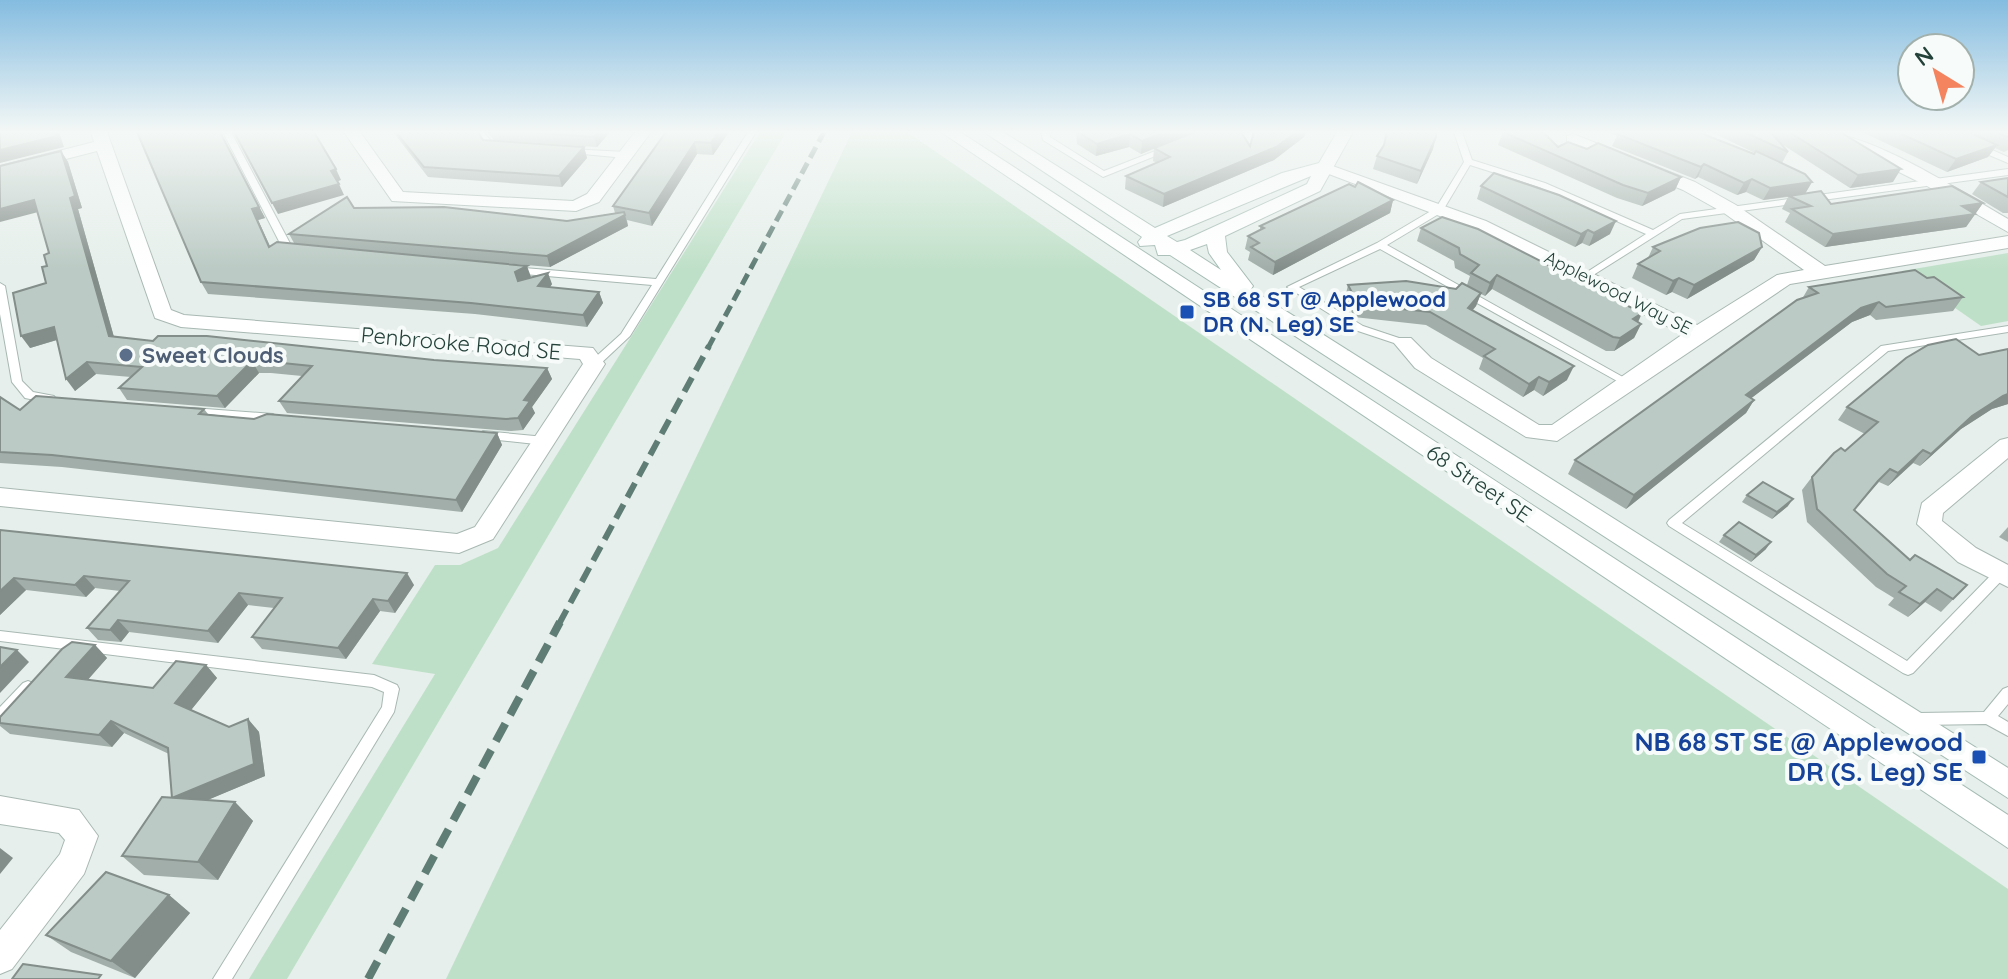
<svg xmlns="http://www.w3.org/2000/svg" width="2008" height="979" viewBox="0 0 2008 979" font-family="Quicksand,sans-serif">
	<rect width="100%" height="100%" fill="#e6efeb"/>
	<g fill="#bfe0c8">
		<polygon points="760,132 786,132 287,979 249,979 435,674 372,664 435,565 460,565 498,548"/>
		<polygon points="852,132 907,132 2008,889 2008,979 446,979"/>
		<polygon points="2008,253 2008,321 1981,326 1902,271"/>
	</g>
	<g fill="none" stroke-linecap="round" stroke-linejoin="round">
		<defs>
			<g id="lane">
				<polygon points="223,132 231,132 293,249 298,250 298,254 289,254 284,251"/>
				<polygon points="475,132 483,132 493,143 501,146 497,148 487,147"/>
				<polygon points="748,132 756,132 630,336 598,366 590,366 589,364 590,362 621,334 652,285 512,273 507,270 512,267 656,279"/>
				<polygon points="1041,132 1049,132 1050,137 1104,171 1163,148 1170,150 1103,177 1043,140"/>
				<polygon points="1454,132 1462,132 1472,160 1545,183 1653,230 1680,214 2008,169 2008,175 1682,219 1587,279 1582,276 1584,274 1646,234 1539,187 1470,165 1442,212 1387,245 1630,381 1631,383 1626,386 1380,249 1299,287 1363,326 1408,341 1409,343 1408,345 1400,345 1355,330 1287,287 1377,243 1436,208 1464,162"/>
				<polygon points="1975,145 1981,145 2008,157 2008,163 1975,149"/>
				<polygon points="569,149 626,152 630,155 626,158 572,153 569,153"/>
				<polygon points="0,283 5,286 22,381 33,392 54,396 56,399 54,402 50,403 25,398 12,382 0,314"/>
				<polygon points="2008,326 2008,332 1888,351 1682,523 1907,661 1996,570 2006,570 2007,573 2006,576 1913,673 1908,675 1903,673 1669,526 1667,523 1669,520 1881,346"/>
				<polygon points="192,408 273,414 279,418 273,422 188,415 186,412 188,409"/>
				<polygon points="483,431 545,437 551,441 545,445 479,438 477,435"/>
				<polygon points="0,631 374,675 397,685 399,689 394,712 232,979 213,979 382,707 384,692 372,687 0,641"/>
				<polygon points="28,681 33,683 35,687 33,691 5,721 0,723 0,707 23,683"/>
				<polygon points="2008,687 2008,704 1998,716 2008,722 2008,736 1986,724 1918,725 1913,723 1911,719 1913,715 1918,713 1984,712 2003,689"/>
			</g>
			<g id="street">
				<polygon points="91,132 107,132 171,310 184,315 593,348 605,364 493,539 459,553 0,506 0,488 457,534 475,527 583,364 580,359 181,327 155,318 97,151 0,176 0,166 94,142"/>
				<polygon points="344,132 360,132 403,192 573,201 587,194 635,132 651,132 599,202 576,211 392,201"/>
				<path d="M1819 132C1871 132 1961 192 2008 219V232L1927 186Z"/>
				<polygon points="1573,134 1695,182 1736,205 1825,266 2008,236 2008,248 1790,284 1557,441 1526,437 1415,368 1394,343 1397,338 1411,338 1431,358 1539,425 1552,425 1683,334 1474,229 1313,168 1321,163 1327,164 1486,221 1697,325 1777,275 1804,270 1724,213 1683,190 1567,142 1567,136"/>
				<polygon points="2008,438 2008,458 1943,513 1942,521 1976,548 2008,565 2008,587 1958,562 1917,524 1922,503 2000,440"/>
				<polygon points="0,796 79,810 98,836 84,874 12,969 0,974 0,930 60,854 65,840 59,833 0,824"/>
			</g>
			<g id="secondary">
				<polygon points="941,132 960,132 2008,815 2008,848"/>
				<path d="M984 132H1003L1155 228 1282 173 1319 163 1337 132H1353L1320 191 1225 236 1227 252 1253 286 1251 289 2008 768V798L1170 255H1158L1155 245 1140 246 1138 242 1142 237ZM1311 176 1307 184 1185 240 1177 242 1167 236ZM1207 244 1209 253 1221 270 1190 250Z"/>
			</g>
		</defs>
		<use href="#lane" stroke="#a8b8b2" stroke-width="2"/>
		<use href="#street" stroke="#a8b8b2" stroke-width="2"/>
		<use href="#secondary" stroke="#a4bbb3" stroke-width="2"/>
		<use href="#lane" fill="#fff" fill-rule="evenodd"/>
		<use href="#street" fill="#fff" fill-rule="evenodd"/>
		<use href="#secondary" fill="#fff" fill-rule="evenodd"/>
		<polyline stroke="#5f7d75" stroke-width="5" stroke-dasharray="12 6" stroke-linecap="butt" points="708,348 824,132"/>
		<polyline stroke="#5f7d75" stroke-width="6" stroke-dasharray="16 8" stroke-linecap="butt" points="559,624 709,346"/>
		<polyline stroke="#5f7d75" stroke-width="8" stroke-dasharray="20 10" stroke-linecap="butt" points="368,979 560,622"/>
	</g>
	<g fill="#a1aea9">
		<polygon points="220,132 265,218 258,220 270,246 294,243 289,234 354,208 567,221 615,213 613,206 666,132 729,132 713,155 697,154 652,226 627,220 628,226 550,267 441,258 531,277 552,284 550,287 599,292 603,303 587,327 475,314 208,294 201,282"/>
		<polygon points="393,132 478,132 483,140 584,147 587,158 562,187 428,177"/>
		<polygon points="487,132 610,132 597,147 494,140"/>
		<polygon points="1076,132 1241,132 1250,146 1254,132 1306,132 1304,137 1274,160 1163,207 1125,189 1126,176 1157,163 1153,161 1154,148 1141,154 1129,147 1096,156 1077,144"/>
		<polygon points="1384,132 1436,132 1433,149 1417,184 1373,169 1377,156 1384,146 1385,138"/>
		<polygon points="1503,132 1558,147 1587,149 1681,177 1675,190 1642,206 1617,198 1498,145"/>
		<polygon points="1607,132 1698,132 1754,154 1755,153 1711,132 1840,132 1893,182 1850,188 1780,143 1788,152 1782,163 1812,182 1805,193 1831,204 1983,203 1966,227 1825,247 1785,222 1790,213 1782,209 1788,197 1763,200 1746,192 1737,195 1698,177 1695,179 1612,146 1617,136"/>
		<polygon points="1862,132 2008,132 2008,150 2004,152 1995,148 1988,157 1947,172"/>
		<polygon points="61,151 68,162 82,208 78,209 114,337 153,341 547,368 552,379 532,407 535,413 523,430 511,431 287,413 279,401 302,376 271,373 259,373 225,408 127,400 119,388 131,377 96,374 75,391 57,340 30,348 46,283 49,253 38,212"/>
		<polygon points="2008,178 2008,213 2003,213 1972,194 1981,182"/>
		<polygon points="1481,186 1610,234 1589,246 1582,243 1575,247 1477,199"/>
		<polygon points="1355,187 1393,200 1390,213 1273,275 1248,260 1250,252 1245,249 1248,236 1260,230 1260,226"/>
		<polygon points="1421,228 1638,322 1641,324 1634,338 1614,351 1606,351 1492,289 1485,296 1481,294 1476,306 1473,310 1567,380 1543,396 1534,390 1523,397 1479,369 1483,358 1426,325 1354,317 1345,298 1348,285 1456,289 1467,285 1470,276 1455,268 1454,261 1417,241"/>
		<polygon points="1653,247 1762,247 1754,260 1687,299 1672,292 1666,295 1632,278 1638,264 1648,258"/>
		<polygon points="1927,278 1963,297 1953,311 1876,320 1870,315 1852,322 1751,398 1754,400 1746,413 1626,509 1568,474 1575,460 1802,299 1809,287"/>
		<polygon points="2008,349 2008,404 1992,409 1961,429 1920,466 1913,463 1888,486 1879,482 1854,510 1910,560 1967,585 1941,612 1925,602 1908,617 1888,605 1894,598 1876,587 1807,522 1802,490 1812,477 1865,434 1838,420 1847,407 1979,355"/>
		<polygon points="0,397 20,410 204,409 208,414 254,419 497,433 502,445 462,512 62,467 0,463"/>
		<polygon points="1747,495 1788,506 1772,519 1742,502"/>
		<polygon points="2008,527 2008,542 1999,537"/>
		<polygon points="0,530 414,585 395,613 380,611 346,659 262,649 252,637 274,608 248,605 218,643 129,632 121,642 98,640 87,628 120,591 95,588 86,597 26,590 0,615"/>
		<polygon points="1724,535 1766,549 1751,562 1719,542"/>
		<polygon points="95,645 107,658 87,680 153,688 206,665 217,678 191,710 229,727 248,719 259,732 265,776 207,800 235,802 253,821 218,880 144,875 122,856 172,798 169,754 124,733 112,747 10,734 0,726 0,717"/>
		<polygon points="169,895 190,913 135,978 71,952 46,935"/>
	</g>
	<g fill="#838d89">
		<polygon points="55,132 59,132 64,147 0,163 0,150"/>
		<polygon points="220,132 265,218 258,220 275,258 252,209"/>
		<polygon points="598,132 610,132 597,147 594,137"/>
		<polygon points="718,132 729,132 713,155 711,143"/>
		<polygon points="1165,132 1196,132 1141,154 1142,141"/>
		<polygon points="1297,132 1306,132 1304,137 1274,160 1163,207 1164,194"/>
		<polygon points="1130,134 1129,147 1096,156 1097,144"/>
		<polygon points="1436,137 1433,149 1417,184 1421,171"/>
		<polygon points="695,142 697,154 652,226 649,213"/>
		<polygon points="1997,145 1988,157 1947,172 1956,159"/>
		<polygon points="584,147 587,158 562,187 559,176"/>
		<polygon points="61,151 68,162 82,208 78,209 117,348 109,336 70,198"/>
		<polygon points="1704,164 1698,177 1695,179 1701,167"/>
		<polygon points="336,169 341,180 336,182 331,171"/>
		<polygon points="1901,169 1893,182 1850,188 1858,175"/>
		<polygon points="1681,177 1675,190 1642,206 1648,193"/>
		<polygon points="1752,179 1746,192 1737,195 1744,183"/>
		<polygon points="1812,182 1805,194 1763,200 1770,188"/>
		<polygon points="339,184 344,195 278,214 272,203"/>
		<polygon points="34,200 42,211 0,222 0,209"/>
		<polygon points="1393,200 1390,213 1273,275 1275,262"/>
		<polygon points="1983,203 1966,227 1825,247 1833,234 1962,206"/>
		<polygon points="625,215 628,226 550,267 547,256"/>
		<polygon points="1616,221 1610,234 1589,246 1594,233"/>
		<polygon points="1588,230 1582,243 1575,247 1581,234"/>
		<polygon points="1762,247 1754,260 1687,299 1694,285"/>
		<polygon points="527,266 531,277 519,284 515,272"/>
		<polygon points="548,273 552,284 543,298 538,286"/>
		<polygon points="1497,275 1492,289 1485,296 1490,283"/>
		<polygon points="1679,278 1672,292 1666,295 1673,281"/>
		<polygon points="599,292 603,303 587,327 583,315"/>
		<polygon points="1481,293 1476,306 1463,321 1468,308"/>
		<polygon points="1879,302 1870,315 1852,322 1737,409 1746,395 1861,308"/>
		<polygon points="1642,313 1636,327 1633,319"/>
		<polygon points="1641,324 1634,338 1614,351 1620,338"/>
		<polygon points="54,327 63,338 30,348 21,336"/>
		<polygon points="252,361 259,373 225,408 217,396"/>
		<polygon points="87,362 96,374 75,391 66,379"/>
		<polygon points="1574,366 1567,380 1543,396 1549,382"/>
		<polygon points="547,368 552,379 532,407 535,413 523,430 518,418 524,400"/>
		<polygon points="1539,377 1534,390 1523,397 1529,384"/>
		<polygon points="2008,394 2008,404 1992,409 1961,429 1920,466 1931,454 1972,416 2003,396"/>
		<polygon points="1754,400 1746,413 1626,509 1634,495"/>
		<polygon points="497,433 502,445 462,512 456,500"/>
		<polygon points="1923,450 1913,463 1888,486 1898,473"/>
		<polygon points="1793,499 1788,506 1772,519 1777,512"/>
		<polygon points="1771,542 1766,549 1751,562 1756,555"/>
		<polygon points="407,573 414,585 395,613 388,601"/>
		<polygon points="84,576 95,588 86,597 75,585"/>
		<polygon points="14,578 26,590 0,615 0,591"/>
		<polygon points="1937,589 1925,602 1908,617 1920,604"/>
		<polygon points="239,593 248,605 218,643 208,631"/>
		<polygon points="373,599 380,611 346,659 338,648"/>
		<polygon points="118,620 129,632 121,642 110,630"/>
		<polygon points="95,645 107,658 79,690 66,677"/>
		<polygon points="17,650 29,662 0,693 0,667"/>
		<polygon points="206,665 217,678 187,715 175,703"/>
		<polygon points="248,719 259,732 265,776 184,810 172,798"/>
		<polygon points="111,721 124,733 112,747 99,735"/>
		<polygon points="235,802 253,821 218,880 198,862"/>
		<polygon points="0,848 13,858 0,874"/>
		<polygon points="169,895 190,913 135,978 111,961"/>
	</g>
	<g fill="#bbcac4" stroke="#838d89" stroke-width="2">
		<polygon points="0,132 55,132 57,136 0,150"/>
		<polygon points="137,132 220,132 259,207 252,209 269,247 277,242 527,266 515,272 518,281 548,273 538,286 599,292 583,315 471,303 201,282"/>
		<polygon points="234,132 314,132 336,169 331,171 339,184 272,203"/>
		<polygon points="396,132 478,132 483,140 584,147 559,176 424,167"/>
		<polygon points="526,132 598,132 594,137"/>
		<polygon points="666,132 718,132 711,143 695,142 649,213 613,206"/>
		<polygon points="1078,132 1165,132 1142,141 1130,134 1097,144"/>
		<polygon points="1195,132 1241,132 1250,146 1254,132 1297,132 1276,147 1164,194 1126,176 1170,157 1154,148"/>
		<polygon points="1387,132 1436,132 1436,137 1421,171 1377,156 1384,145"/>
		<polygon points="1503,132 1543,132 1558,147 1568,142 1587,149 1598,143 1681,177 1648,193 1623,185"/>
		<polygon points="1621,132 1698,132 1754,154 1756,151 1805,174 1812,182 1770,188 1752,179 1744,183 1704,164 1701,167 1617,134"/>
		<polygon points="1744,132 1771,132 1788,152"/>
		<polygon points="1789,132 1840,132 1901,169 1858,175"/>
		<polygon points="1897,132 1969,132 1997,145 1956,159"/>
		<polygon points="1996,132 2008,132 2008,137"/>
		<polygon points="61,151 75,196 70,198 109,336 153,341 158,336 207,336 434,360 547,368 524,400 530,401 518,418 506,419 279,401 312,366 263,361 252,361 217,396 119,388 142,367 87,362 66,379 54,327 21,336 13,293 46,283 42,267 47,266 44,255 49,253 34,200 0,209 0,166"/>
		<polygon points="1494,173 1559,195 1616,221 1594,233 1588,230 1581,234 1481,186"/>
		<polygon points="2008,178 2008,197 1981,182"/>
		<polygon points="1358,182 1393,200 1275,262 1251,247 1259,243 1248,236 1264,228 1260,226 1349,184 1355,187"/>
		<polygon points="1952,186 1983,203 1962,206 1975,214 1833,234 1792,209 1811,206 1789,196 1821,191 1831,204"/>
		<polygon points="347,197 354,208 444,207 567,221 624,212 625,215 547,256 289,234"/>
		<polygon points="1442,217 1478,229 1642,313 1633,319 1641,324 1620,338 1613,337 1497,275 1490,283 1471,273 1479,265 1460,254 1459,248 1421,228"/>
		<polygon points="1738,222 1759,233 1762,247 1694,285 1679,278 1673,281 1638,264 1660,251 1653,247 1700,228"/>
		<polygon points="1915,270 1927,278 1934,277 1963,297 1886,307 1879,302 1861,308 1746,395 1754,400 1634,495 1575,460 1797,300 1818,293 1809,287"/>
		<polygon points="1406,281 1456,289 1462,283 1481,293 1468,308 1574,366 1549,382 1539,377 1529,384 1484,356 1495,349 1430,312 1358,304 1348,285"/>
		<polygon points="1956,339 1979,355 2008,349 2008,394 2003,396 1972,416 1931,454 1923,450 1898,473 1890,469 1878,481 1854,510 1910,560 1915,555 1967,585 1953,599 1937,589 1920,604 1899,592 1906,586 1887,574 1817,509 1812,477 1834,453 1841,448 1845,451 1878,422 1847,407 1906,358 1928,345"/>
		<polygon points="36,396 204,409 199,414 254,419 267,414 497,433 456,500 52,455 0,452 0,397 20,410"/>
		<polygon points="1763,482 1793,499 1777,512 1747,495"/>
		<polygon points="1739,522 1771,542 1756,555 1724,535"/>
		<polygon points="0,530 407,573 388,601 373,599 338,648 252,637 282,598 239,593 208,631 118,620 110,630 87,628 129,581 84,576 75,585 14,578 0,591"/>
		<polygon points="72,642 95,645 66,677 153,688 176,661 206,665 175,703 229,727 248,719 254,764 172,798 168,748 111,721 99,735 0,723 0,717 62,649"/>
		<polygon points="0,647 17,650 0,667"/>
		<polygon points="162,797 235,802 198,862 122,856"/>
		<polygon points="106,872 169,895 111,961 46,935"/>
		<polygon points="23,964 101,975 98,979 12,979"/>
	</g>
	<linearGradient id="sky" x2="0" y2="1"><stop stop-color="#84bce0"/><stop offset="0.49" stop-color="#f4f8f6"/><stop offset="1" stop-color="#f4f8f6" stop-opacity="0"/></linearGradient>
	<rect width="2008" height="269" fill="url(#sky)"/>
	<g fill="#1a4fb4" stroke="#f7fbf9" stroke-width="3">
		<rect x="1179" y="304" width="16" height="16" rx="4"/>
		<rect x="1971" y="749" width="16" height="16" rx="4"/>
	</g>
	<circle fill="#5c6f8a" stroke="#f7fbf9" stroke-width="3" cx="126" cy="355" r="8"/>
	<g text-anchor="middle" stroke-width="8" stroke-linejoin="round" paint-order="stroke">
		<g font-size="18" fill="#24423a" stroke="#f7fbf9">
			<text transform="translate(1618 293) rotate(27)" y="6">Applewood Way SE</text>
		</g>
		<g font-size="22" font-weight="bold" fill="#164399" stroke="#f7fbf9" text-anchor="start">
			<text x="1203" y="307">SB 68 ST @ Applewood<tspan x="1203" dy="25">DR (N. Leg) SE</tspan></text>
		</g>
		<g font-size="22" fill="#24423a" stroke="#f7fbf9">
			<text transform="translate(461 343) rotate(5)" y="8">Penbrooke Road SE</text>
			<text transform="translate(1479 483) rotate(34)" y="8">68 Street SE</text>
		</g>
		<g font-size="22" font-weight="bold" fill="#4e5e75" stroke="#f7fbf9" text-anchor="start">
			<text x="142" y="363">Sweet Clouds</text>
		</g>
		<g font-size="26" font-weight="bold" fill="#164399" stroke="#f7fbf9" text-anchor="end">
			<text x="1963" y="751">NB 68 ST SE @ Applewood<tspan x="1963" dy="30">DR (S. Leg) SE</tspan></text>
		</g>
	</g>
	<g transform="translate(1936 72) rotate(323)"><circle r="38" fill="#f7fbf9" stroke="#a3b1ad" stroke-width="2"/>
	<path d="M0-6L14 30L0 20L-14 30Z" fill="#f4845f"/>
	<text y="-12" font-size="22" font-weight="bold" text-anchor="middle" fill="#24423a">N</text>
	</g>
</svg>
